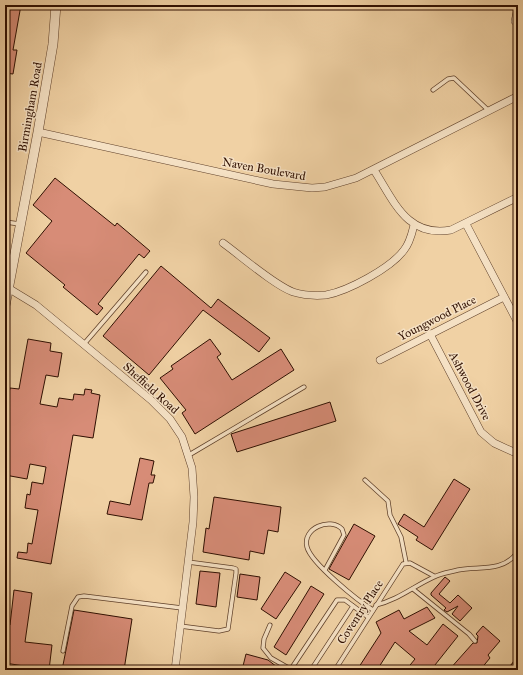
<svg xmlns="http://www.w3.org/2000/svg" width="523" height="675" viewBox="0 0 523 675" font-family="'IM FELL Great Primer',serif">
	<rect width="100%" height="100%" fill="#f0d1a4"/>
	<filter id="stains"><feTurbulence type="fractalNoise" baseFrequency=".005" numOctaves="4"/><feColorMatrix values="0 0 0 0 .2 0 0 0 0 .09 0 0 0 0 .02 0 0 0 .5 -.17"/></filter>
	<radialGradient id="worn" r=".72"><stop offset=".6" stop-color="#630" stop-opacity="0"/><stop offset="1" stop-color="#630" stop-opacity=".3"/></radialGradient>
	<g fill="#d78c77" stroke="#2f0f01">
		<polygon points="5,5 21,5 13,50 17,50 13,74 5,73"/>
		<polygon points="55,178 115,226 117,223 150,251 144,258 139,254 98,304 103,308 97,315 63,287 65,285 26,253 52,221 33,205"/>
		<polygon points="161,266 211,308 218,299 270,338 259,352 203,310 149,375 103,336"/>
		<polygon points="28,339 51,343 50,351 62,353 58,377 46,375 40,404 57,407 59,398 73,400 74,394 84,395 85,389 92,390 91,393 100,395 93,438 73,435 51,564 17,558 18,552 27,553 28,543 32,544 38,510 25,508 27,494 30,495 32,482 43,484 46,467 30,464 27,479 5,475 5,414 10,388 19,389"/>
		<polygon points="210,339 221,354 217,357 232,380 281,349 294,370 195,434 182,413 186,410 160,378 173,369 171,366"/>
		<polygon points="330,402 336,421 237,452 231,434"/>
		<polygon points="140,458 154,461 151,475 155,475 153,483 149,483 142,520 107,514 110,501 130,505"/>
		<polygon points="454,479 470,489 432,550 416,540 418,537 398,524 404,514 424,527"/>
		<polygon points="214,497 281,507 278,532 268,530 264,554 250,551 249,560 203,552 206,528 209,529"/>
		<polygon points="354,524 375,536 349,580 329,569"/>
		<polygon points="200,571 220,573 216,607 196,604"/>
		<polygon points="285,572 301,582 276,619 261,609"/>
		<polygon points="240,574 260,577 257,600 237,597"/>
		<polygon points="445,577 450,581 439,594 450,603 458,595 472,608 460,621 452,614 458,606 447,612 444,610 446,608 431,595 431,593"/>
		<polygon points="311,586 324,594 286,655 274,647"/>
		<polygon points="14,590 32,593 25,642 52,645 49,670 5,663 5,641 7,625 10,625"/>
		<polygon points="427,607 435,618 409,631 427,645 443,624 458,636 431,670 406,670 415,659 395,642 377,670 357,670 381,633 376,622 399,610 404,619"/>
		<polygon points="74,610 132,619 124,670 105,669 105,670 62,670"/>
		<polygon points="483,626 500,641 488,655 490,658 480,670 449,670 473,643 477,643 478,636 476,634"/>
		<polygon points="246,654 268,660 281,670 242,670"/>
	</g>
	<g fill="none" stroke-linecap="round" stroke-linejoin="round">
		<defs>
			<g id="service">
				<polyline points="433,90 448,79 454,78 489,111"/>
				<polyline points="5,222 20,224"/>
				<polyline points="84,344 146,272"/>
				<polyline points="189,455 304,387"/>
				<polyline points="365,480 388,501 390,515 401,537 406,562"/>
				<path d="M325 570 344 535 342 529C330 517 302 528 307 547 311 563 358 601 373 610"/>
				<polyline points="413,589 469,634 475,641"/>
				<path d="M376 605C398 600 414 586 434 577 441 573 451 572 458 570 478 566 502 572 516 554"/>
				<polyline points="270,625 264,639 263,648 271,658 292,670"/>
				<polyline points="180,626 219,631 228,629 236,573 236,569 233,568 188,562"/>
				<polyline points="63,651 72,606 78,597 84,596 182,608"/>
				<polyline points="291,669 337,600 345,600 368,617"/>
				<polyline points="311,670 353,606"/>
				<polyline points="335,670 403,564 410,563 434,576"/>
			</g>
			<g id="minor">
				<polyline points="515,21 518,8"/>
				<polyline points="38,132 273,184 312,188 325,187 356,178 518,96"/>
				<path d="M374 170C394 201 407 238 451 230L518 197"/>
				<polyline points="466,224 518,323"/>
				<path d="M223 243C241 256 274 285 293 292 303 295 315 296 326 295 348 291 391 268 404 250 410 243 412 233 414 225"/>
				<polyline points="8,288 36,305 151,400 170,419 182,437 192,468 194,497 193,522 175,670"/>
				<polyline points="430,334 481,432 494,443 518,454"/>
				<polyline points="380,360 504,297"/>
			</g>
			<polyline id="tertiary" points="5,306 38,132 53,44 56,5"/>
			<polyline id="secondary" points="514,670 518,665"/>
		</defs>
		<use href="#service" stroke="#5f402a" stroke-width="5"/>
		<use href="#minor" stroke="#5f402a" stroke-width="8"/>
		<use href="#tertiary" stroke="#5f402a" stroke-width="10"/>
		<use href="#secondary" stroke="#2f0f01" stroke-width="12"/>
		<use href="#service" stroke="#f5e1c4" stroke-width="3.5"/>
		<use href="#minor" stroke="#f5e1c4" stroke-width="7"/>
		<use href="#tertiary" stroke="#f5e1c4" stroke-width="9"/>
		<use href="#secondary" stroke="#f5e1c4" stroke-width="10"/>
	</g>
	<g text-anchor="middle" stroke-width="3" stroke-linejoin="round" paint-order="stroke">
		<g font-size="12" fill="#2f0f01" stroke="#f5e1c4">
			<text transform="translate(30 107) rotate(-80)" y="4">Birmingham Road</text>
			<text transform="translate(264 169) rotate(10)" y="4">Naven Boulevard</text>
			<text transform="translate(437 318) rotate(-27)" y="4">Youngwood Place</text>
			<text transform="translate(470 386) rotate(62)" y="4">Ashwood Drive</text>
			<text transform="translate(151 388) rotate(42)" y="4">Sheffield Road</text>
			<text transform="translate(360 612) rotate(-57)" y="4">Coventry Place</text>
		</g>
	</g>
	<rect width="523" height="675" fill="none" stroke="#f0d1a4" stroke-width="20"/>
	<rect x="6" y="6" width="511" height="663" fill="none" stroke="#2f0f01" stroke-width="2"/>
	<rect x="10" y="10" width="503" height="655" fill="none" stroke="#2f0f01"/>
	<rect width="100%" height="100%" filter="url(#stains)"/>
	<rect width="100%" height="100%" fill="url(#worn)"/>
</svg>
